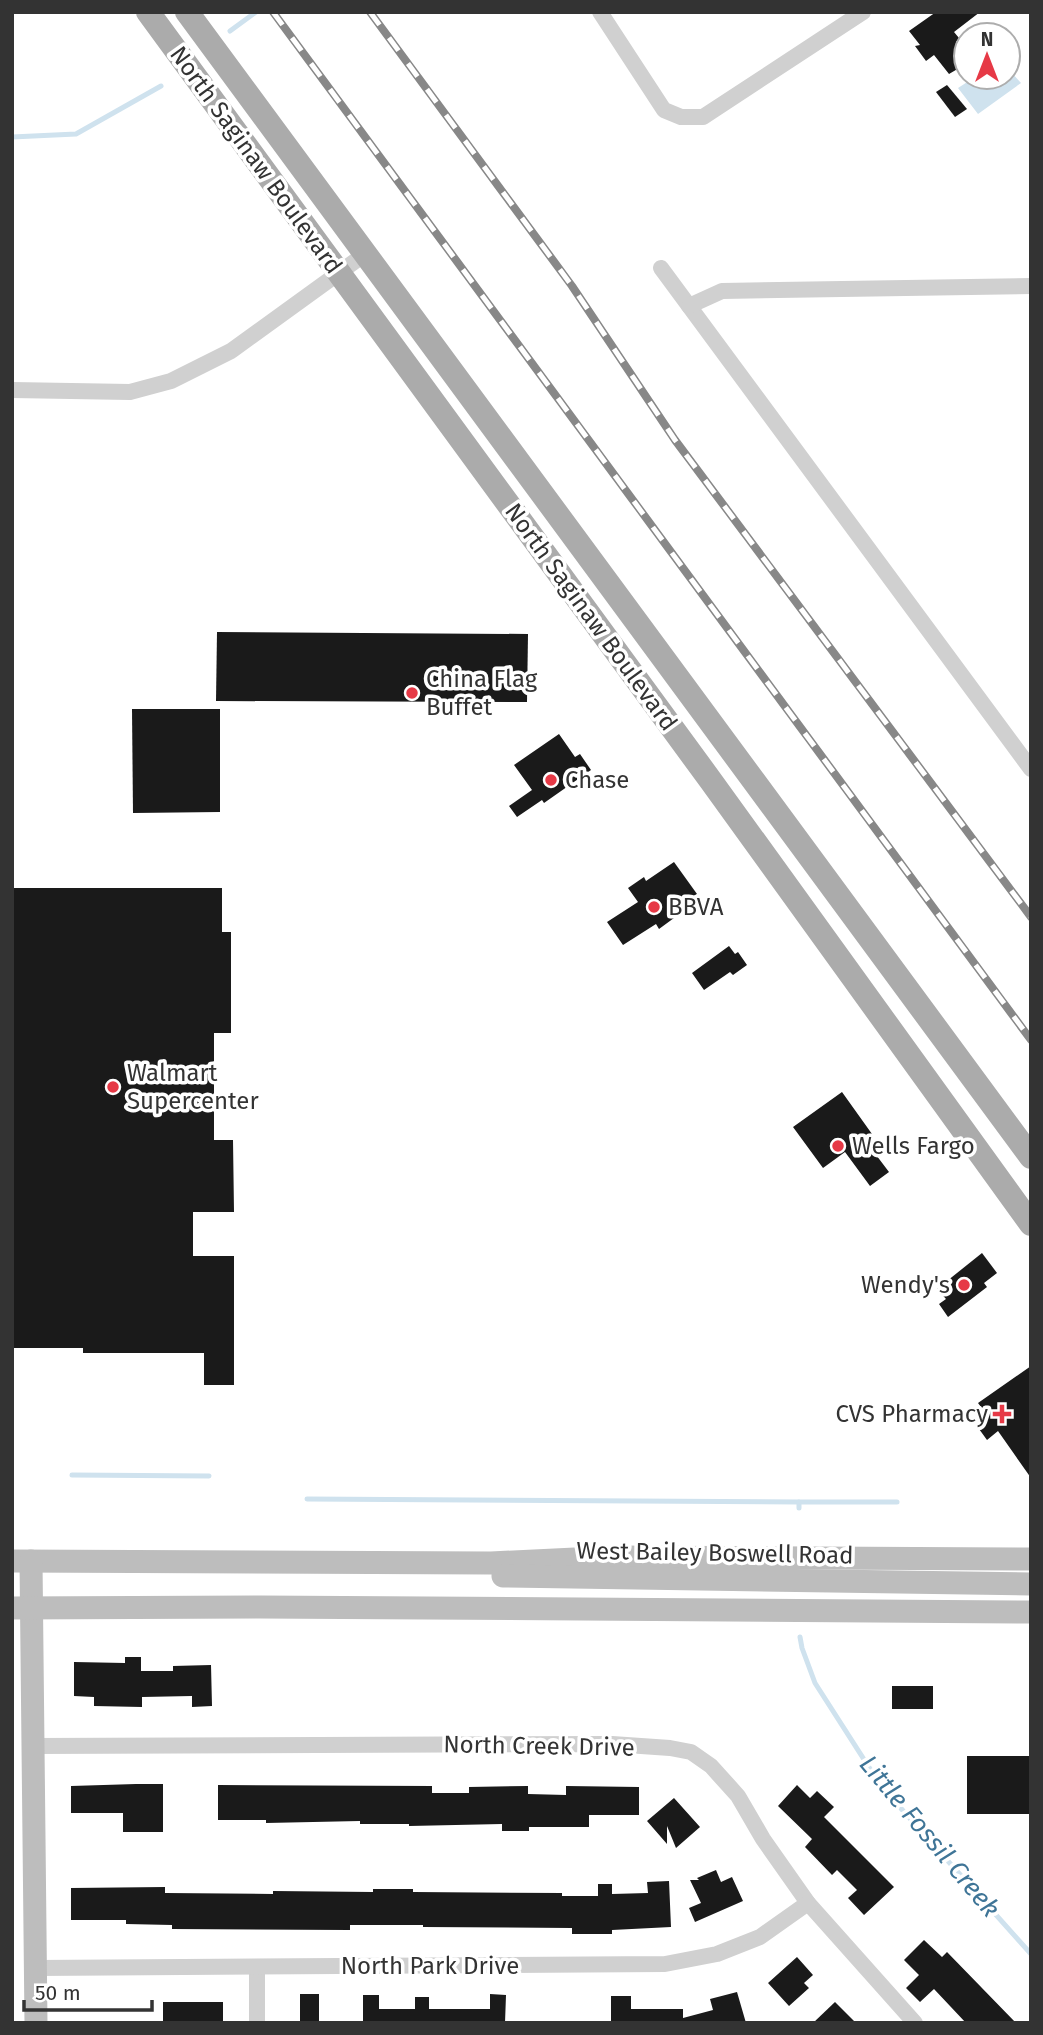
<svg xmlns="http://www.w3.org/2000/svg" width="1043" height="2035" viewBox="0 0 1043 2035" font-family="'Fira Sans',sans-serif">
	<rect width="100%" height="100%" fill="#fff"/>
	<polygon fill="#cfe2ee" points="1008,54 1018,68 1012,73 1021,83 978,114 958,88 975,77 1008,77"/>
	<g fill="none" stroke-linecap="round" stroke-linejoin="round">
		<g stroke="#cfe2ee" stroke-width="5">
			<polyline points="230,31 256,12"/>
			<polyline points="12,137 76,134 161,86"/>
			<polyline points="72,1475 209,1476"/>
			<polyline points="307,1499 799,1502 799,1508"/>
			<polyline points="799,1502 897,1502"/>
			<polyline points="800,1637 802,1648 815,1683 881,1786 1031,1954"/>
		</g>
	</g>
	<g fill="#1a1a1a">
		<polygon points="936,12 980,12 954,32 959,38 956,42 966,54 966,64 949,74 934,55 926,61 915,46 920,45 909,31"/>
		<polygon points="947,85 967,109 955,117 936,92"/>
		<polygon points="217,632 528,634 527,702 216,701"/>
		<polygon points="132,709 220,709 220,812 133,813"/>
		<polygon points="559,734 575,757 580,754 591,770 544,803 542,800 517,817 509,806 532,790 514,765"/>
		<polygon points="674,862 697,894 670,912 674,918 659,929 656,924 623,945 607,922 638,902 628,888 644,877 646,881"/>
		<polygon points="12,888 222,888 222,932 231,932 231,1033 214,1033 214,1140 233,1140 234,1212 193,1212 193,1256 234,1256 234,1385 204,1385 204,1353 83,1353 83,1348 12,1348"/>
		<polygon points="729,946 735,954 738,952 747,965 733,975 730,972 704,990 692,973"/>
		<polygon points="842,1092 872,1134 864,1139 889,1172 870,1186 845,1152 823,1168 793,1127"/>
		<polygon points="982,1253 997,1273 984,1283 987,1287 948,1317 939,1304 946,1299 937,1289"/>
		<polygon points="1031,1366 1031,1478 998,1431 987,1440 974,1422 986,1414 978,1403"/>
		<polygon points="125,1657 141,1657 141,1671 173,1671 173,1666 211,1665 212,1706 192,1707 192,1696 142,1697 142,1707 94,1706 94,1697 74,1696 74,1662 125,1663"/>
		<rect x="892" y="1686" width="41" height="23"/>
		<rect x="967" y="1756" width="64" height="58"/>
		<polygon points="136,1784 163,1784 163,1832 123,1832 123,1813 71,1813 71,1786"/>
		<polygon points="218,1785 432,1786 432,1793 469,1793 469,1787 528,1786 528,1794 566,1795 566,1786 639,1787 639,1815 589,1815 589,1827 529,1827 529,1831 502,1831 502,1824 409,1826 409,1824 360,1824 360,1821 266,1823 266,1820 218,1820"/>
		<polygon points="797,1785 810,1798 817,1791 834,1807 824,1817 894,1887 864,1915 848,1898 857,1890 837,1870 832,1875 805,1847 812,1839 778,1806"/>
		<polygon points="674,1798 700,1827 676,1848 667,1826 667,1844 647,1821"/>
		<polygon points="716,1870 721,1882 732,1877 743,1901 695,1922 689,1908 701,1903 690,1880 699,1880 697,1878"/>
		<polygon points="669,1881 671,1927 612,1930 612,1934 572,1934 572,1928 423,1927 423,1925 350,1925 350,1930 172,1929 172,1925 126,1924 126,1920 71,1920 71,1888 165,1887 165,1893 273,1894 273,1891 373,1892 373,1889 413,1889 413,1892 562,1893 562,1896 598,1896 598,1884 612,1884 612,1894 648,1893 647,1882"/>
		<polygon points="924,1940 942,1957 947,1952 1016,2023 966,2023 934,1989 920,2002 906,1988 919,1975 904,1960"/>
		<polygon points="797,1957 813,1975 804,1983 809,1988 789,2006 768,1983"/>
		<polygon points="737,1992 746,2023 611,2023 611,1996 631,1996 631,2009 683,2009 683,2018 713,2010 710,1999"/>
		<rect x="300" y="1994" width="19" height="29"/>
		<polygon points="490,1994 506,1995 505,2023 363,2023 363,1995 379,1995 379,2009 415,2009 415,1997 429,1997 429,2009 490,2009"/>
		<rect x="163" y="2002" width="60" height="21"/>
		<polygon points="835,2002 856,2023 813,2023"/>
	</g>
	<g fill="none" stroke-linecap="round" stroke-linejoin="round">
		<g stroke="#d0d0d0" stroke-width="16">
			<polyline points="600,12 664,110 681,117 703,117 863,12"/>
			<polyline points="661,268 1031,769"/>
			<polyline points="689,306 722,291 1031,286"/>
			<polyline points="12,390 130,392 171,381 231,351 365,254"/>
			<polyline points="33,1746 612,1744 670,1748 691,1752 711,1766 738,1796 763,1839 808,1903 915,2023"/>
			<polyline points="257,1967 257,2023"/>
			<polyline points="36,1968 665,1964 717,1954 760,1937 808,1903"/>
		</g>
		<g stroke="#bdbdbd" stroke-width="23">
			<polyline points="12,1561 491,1563 616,1557 1031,1559"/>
			<polyline points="31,1561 36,2023"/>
			<polyline points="503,1576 1031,1584"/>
			<polyline points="12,1608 260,1607 1031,1612"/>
		</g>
		<g stroke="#ababab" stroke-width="24">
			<polyline points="148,12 711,781 1031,1224"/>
			<polyline points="187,12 1031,1157"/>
		</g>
		<defs>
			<g id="rail">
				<polyline points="273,12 1031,1040"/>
				<polyline points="370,12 572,286 675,440 1031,917"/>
			</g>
		</defs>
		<use href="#rail" stroke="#888" stroke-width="8"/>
		<use href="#rail" stroke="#fff" stroke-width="5" stroke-dasharray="16" stroke-linecap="butt"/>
	</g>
	<g fill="#e63946" stroke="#fff" stroke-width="2.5">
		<circle cx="412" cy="693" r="7"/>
		<circle cx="551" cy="780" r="7"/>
		<circle cx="654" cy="907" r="7"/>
		<circle cx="113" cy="1087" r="7"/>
		<circle cx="838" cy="1146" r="7"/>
		<circle cx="964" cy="1285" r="7"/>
		<path d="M998.5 1403.5h7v7h7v7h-7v7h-7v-7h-7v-7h7z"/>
	</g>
	<g text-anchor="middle" stroke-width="7" stroke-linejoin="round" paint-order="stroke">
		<g font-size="24" fill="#333" stroke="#fff">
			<text transform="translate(256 160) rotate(54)" y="8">North Saginaw Boulevard</text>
			<text transform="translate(591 617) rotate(54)" y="8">North Saginaw Boulevard</text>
			<text transform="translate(715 1553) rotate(1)" y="8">West Bailey Boswell Road</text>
			<text transform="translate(539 1746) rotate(1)" y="8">North Creek Drive</text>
			<text x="430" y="1974">North Park Drive</text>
		</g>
		<g font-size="24" fill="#333" stroke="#fff" text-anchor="start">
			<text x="426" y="687">China Flag<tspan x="426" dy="28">Buffet</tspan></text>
			<text x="565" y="788">Chase</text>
			<text x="668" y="915">BBVA</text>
			<text x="127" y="1081">Walmart<tspan x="127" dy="28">Supercenter</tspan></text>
			<text x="852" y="1154">Wells Fargo</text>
			<text x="950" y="1293" text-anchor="end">Wendy's</text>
			<text x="988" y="1422" text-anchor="end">CVS Pharmacy</text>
		</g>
		<g font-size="26" font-style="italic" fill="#3f7597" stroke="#fff">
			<text transform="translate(930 1836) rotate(50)" y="9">Little Fossil Creek</text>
		</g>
	</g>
	<rect width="1043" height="2035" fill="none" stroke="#333333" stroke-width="28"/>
	<g transform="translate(987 56)"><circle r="33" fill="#ffffff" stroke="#adadad" stroke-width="2"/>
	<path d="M0-5L12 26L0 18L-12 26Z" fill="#e63946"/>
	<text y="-10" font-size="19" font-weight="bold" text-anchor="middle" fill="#333333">N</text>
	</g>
	<path d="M24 2000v10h128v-10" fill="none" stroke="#333333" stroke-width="3.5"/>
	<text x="35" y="2000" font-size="21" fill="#333333" stroke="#ffffff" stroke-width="5" paint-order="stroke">50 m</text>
</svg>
